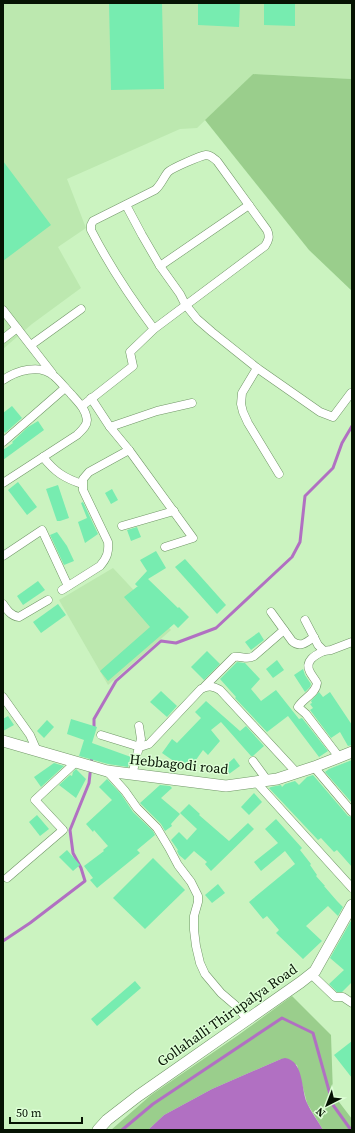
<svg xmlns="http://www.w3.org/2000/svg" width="355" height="1133" viewBox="0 0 355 1133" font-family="'Source Serif 4',serif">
	<rect width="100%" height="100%" fill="#cbf3c0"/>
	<g fill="#bce8af">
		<polygon points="3,3 352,3 352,79 253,74 197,128 180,129 67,179 86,228 58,247 81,288 32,324 3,349"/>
		<polygon points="113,568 171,630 108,685 59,600"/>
	</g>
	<g fill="#9ace8c">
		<polygon points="253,74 352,79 352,291 309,250 205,120"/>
		<polygon points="292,996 331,1035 333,1094 352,1119 352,1130 323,1130 307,1103 297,1065 281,1059 212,1089 164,1115 148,1130 111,1130 151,1095 237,1036"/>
	</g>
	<path fill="#b170c2" d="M285 1058C304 1061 301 1089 307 1103 311 1112 318 1121 323 1130H148L164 1115 212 1089 281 1059Z"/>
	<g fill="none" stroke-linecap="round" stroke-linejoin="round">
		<g stroke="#b170c2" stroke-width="3">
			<polyline points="94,728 94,719 116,681 161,641 176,643 216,628 292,557 300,542 305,496 333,468 342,443 352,426"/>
			<polyline points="3,941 30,923 85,881 81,868 73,853 70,830 89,783 92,756"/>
			<polyline points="122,1130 153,1104 282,1018 313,1033 333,1105 351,1130"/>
		</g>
	</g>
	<g fill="#77ecb0">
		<polygon points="109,3 162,3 164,89 111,90"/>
		<polygon points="198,3 240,3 239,27 198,25"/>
		<polygon points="264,3 295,3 295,26 264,25"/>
		<polygon points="3,161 51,225 3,261"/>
		<polygon points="12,406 22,418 5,433 3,430 3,413"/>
		<polygon points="38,421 44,430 3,460 3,450 13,443 12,442 28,427"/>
		<polygon points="18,482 37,507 27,515 8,490"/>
		<polygon points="58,485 69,518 60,521 57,521 46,489"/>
		<polygon points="112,489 118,500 111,504 105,493"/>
		<polygon points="83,502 98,534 85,543 78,522 87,518 81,503"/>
		<polygon points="137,527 141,537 131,541 127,530"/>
		<polygon points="57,532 67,546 74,561 64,565 50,535"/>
		<polygon points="156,551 166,568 148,579 178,608 179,607 189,617 178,628 174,624 108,681 100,671 150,627 124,597 138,586 137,586 135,584 147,571 140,560"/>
		<polygon points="185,559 226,605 217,614 175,567"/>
		<polygon points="38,581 45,590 23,605 17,596"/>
		<polygon points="58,604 66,615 41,633 33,622"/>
		<polygon points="259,632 264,640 251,650 245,642"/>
		<polygon points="207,651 220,664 204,680 191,667"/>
		<polygon points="277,660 284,670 273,678 266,669"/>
		<polygon points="237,662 245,663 260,679 251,689 261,701 276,690 299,719 302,718 328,751 319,757 288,716 267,732 235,698 236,697 220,679"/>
		<polygon points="303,669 305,675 311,684 310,687 305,692 294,675"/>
		<polygon points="161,691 177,706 167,717 150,702"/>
		<polygon points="319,692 323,697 330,692 352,725 352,745 348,746 340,732 331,738 310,710 313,708 310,704 312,703 311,701"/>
		<polygon points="206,701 240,731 246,726 264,746 253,756 251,756 221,722 211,730 220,741 208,755 203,750 188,771 162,753 172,739 177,743 201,718 195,712"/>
		<polygon points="8,716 14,725 3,731 3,719"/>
		<polygon points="71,719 97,727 92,743 131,757 128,767 108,764 79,756 84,740 67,734"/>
		<polygon points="47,720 54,727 44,738 37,731"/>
		<polygon points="234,758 240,766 229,774 224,767"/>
		<polygon points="352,760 352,803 325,772 329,769"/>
		<polygon points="54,763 64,766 41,787 34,777"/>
		<polygon points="76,769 86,779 76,798 59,785 70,775 72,776 73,772"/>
		<polygon points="313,775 348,816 352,817 352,867 337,850 334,852 321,838 318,840 269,788 271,787 281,785 282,787 285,784 295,781 299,785 307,777"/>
		<polygon points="107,779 121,794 133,812 153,831 155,835 137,850 140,853 97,888 90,880 93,878 84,866 104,851 103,850 108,846 94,830 93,832 86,824 112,800 99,787"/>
		<polygon points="160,785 170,786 172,788 161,798 180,814 171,824 172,826 165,831 161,824 140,803"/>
		<polygon points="254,793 262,802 249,815 241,807"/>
		<polygon points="189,804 200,814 199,815 229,841 248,823 254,829 211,871 205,864 207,862 194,851 185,860 179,855 177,851 178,850 171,840 179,832 187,840 197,829 180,813"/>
		<polygon points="37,815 49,829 40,836 29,822"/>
		<polygon points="276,819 302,848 300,850 311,864 310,865 317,875 316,876 325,886 324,886 337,901 343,907 338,916 328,906 306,926 322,941 303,959 276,933 279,930 267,916 263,919 249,902 295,864 285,851 261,871 254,862 278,843 265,829"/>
		<polygon points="67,850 80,865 73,871 59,857"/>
		<polygon points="153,858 185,890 145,929 113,898"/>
		<polygon points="218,884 225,893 212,903 205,895"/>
		<polygon points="352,919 352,982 342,992 337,992 329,984 344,970 330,958"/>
		<polygon points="135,981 141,988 97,1026 91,1019"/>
		<polygon points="352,1041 352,1078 334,1055"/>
	</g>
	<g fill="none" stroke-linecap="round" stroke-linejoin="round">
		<defs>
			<g id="minor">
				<polyline points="126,205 142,235 160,266 180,294 185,304 197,319 212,332 257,368 320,412 333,417 351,393"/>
				<polyline points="160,266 249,205"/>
				<polyline points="3,310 52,373"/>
				<polyline points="3,339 17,328"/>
				<polyline points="31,345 81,309"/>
				<polyline points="257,368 242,393 241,404 243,412 248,423 279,474"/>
				<path d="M3 380C16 371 40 363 54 376 60 381 65 388 71 394 78 402 86 409 87 420 87 426 82 430 77 435L3 483"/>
				<polyline points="91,398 110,427 129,450 193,538 165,547"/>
				<path d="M82 406 133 366 130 352 154 329 265 246C269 240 270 236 267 230L217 161C213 158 211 155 206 155 200 156 172 168 168 172 163 178 161 185 155 190L93 221 91 225V230C109 265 130 297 154 329"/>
				<polyline points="110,427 157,411 192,403"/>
				<polyline points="3,442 65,388"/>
				<path d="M43 457C55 472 64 478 82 484"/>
				<polyline points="122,526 174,511"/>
				<polyline points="3,556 42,530 68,586"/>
				<path d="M62 590 100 566C107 558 109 552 108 542L83 490V479L89 472 129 450"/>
				<path d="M3 604C7 610 11 616 19 617L48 600"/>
				<path d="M271 612 292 641C300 648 306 643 314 637"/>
				<polyline points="305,620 318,645 324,651 331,650 352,642"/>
				<path d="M324 651C315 655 304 661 310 672 312 676 315 679 317 683 316 694 303 698 298 707L306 714 339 757"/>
				<path d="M205 686 234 657C242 655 246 661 254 656L284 630"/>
				<polyline points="3,697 30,735 37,751"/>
				<path d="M101 735 140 747 149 744 201 689C208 685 213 686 220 690L296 772"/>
				<polyline points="253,761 267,780"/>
				<polyline points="314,767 352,812"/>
				<polyline points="107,771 125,791 137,808 157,828 169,848 178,865 191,882 198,896 198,902 194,916 194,930 196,946 200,963 205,974 221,993 235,1005 248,1020"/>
				<polyline points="132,775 141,739 139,726"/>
				<polyline points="256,782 352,888"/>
				<polyline points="7,878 63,830 35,800 76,762"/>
				<polyline points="311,974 335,997 343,997 352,1003"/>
			</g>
			<g id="tertiary">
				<polyline points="3,741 107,771 226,786 277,779 314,767 352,752"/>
				<polyline points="98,1130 107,1120 138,1096 301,982 315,971 352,905"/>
			</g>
		</defs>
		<use href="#minor" stroke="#719667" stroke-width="9"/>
		<use href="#tertiary" stroke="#719667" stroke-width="12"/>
		<use href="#minor" stroke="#fff" stroke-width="8"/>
		<use href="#tertiary" stroke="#fff" stroke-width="11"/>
	</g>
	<g text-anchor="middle" stroke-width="3" stroke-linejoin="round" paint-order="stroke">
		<g font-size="14" fill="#061303" stroke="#ddfed5">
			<text transform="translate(179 764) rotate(6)" y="5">Hebbagodi road</text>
			<text transform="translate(227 1015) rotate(-35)" y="5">Gollahalli Thirupalya Road</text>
		</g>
	</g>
	<rect width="355" height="1133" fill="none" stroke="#061303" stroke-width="8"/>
	<g transform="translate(327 1105) rotate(222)" stroke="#ddfed5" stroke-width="3" paint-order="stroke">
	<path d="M0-3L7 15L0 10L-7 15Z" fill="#061303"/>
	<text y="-6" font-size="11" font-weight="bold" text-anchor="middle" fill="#061303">N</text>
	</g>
	<path d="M10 1117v6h72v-6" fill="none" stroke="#061303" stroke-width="2"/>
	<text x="16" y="1117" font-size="12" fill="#061303" stroke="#ddfed5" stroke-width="3" paint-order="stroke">50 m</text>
</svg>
